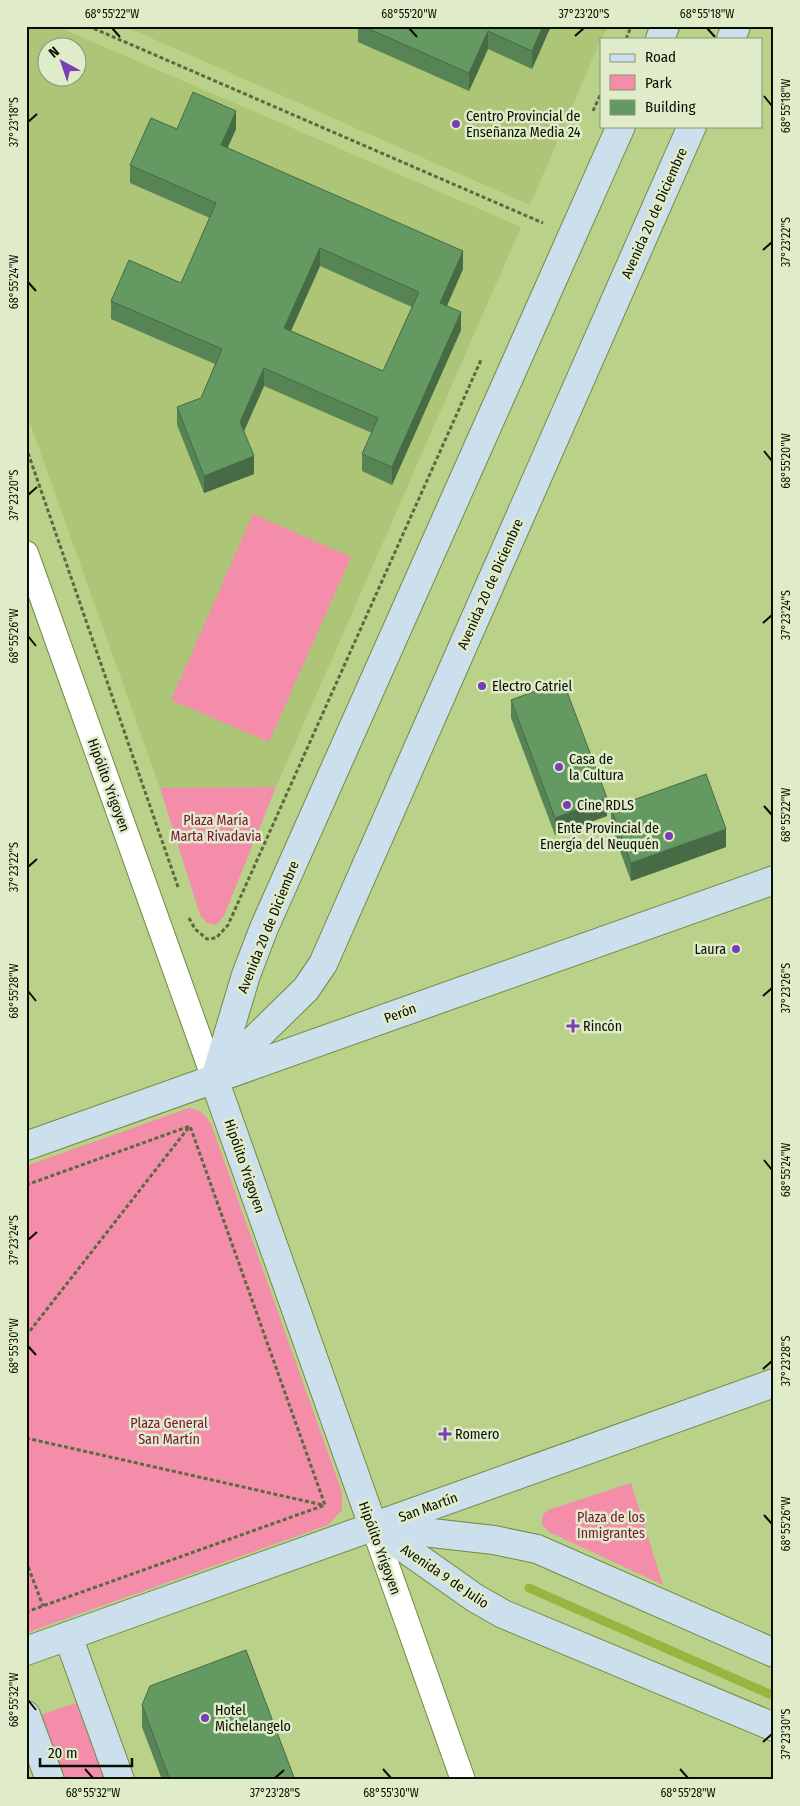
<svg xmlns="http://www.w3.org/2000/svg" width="800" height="1806" viewBox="0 0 800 1806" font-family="'Fira Sans Condensed',sans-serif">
	<rect width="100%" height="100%" fill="#bad189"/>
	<g fill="#acc576" fill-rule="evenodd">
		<path d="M26 26H56L521 227 276 787 160 788 26 412ZM48 48H78V78H48Z"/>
		<polygon points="124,26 609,26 601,39 530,205"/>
	</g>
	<g fill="#f48da9">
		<polygon points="253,514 351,557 269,742 171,700"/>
		<polygon points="276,787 224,916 216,925 207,923 200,915 160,788"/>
		<path d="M189 1108C200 1110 205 1114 211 1124L342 1492V1510L328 1525 26 1633V1166Z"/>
		<polygon points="631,1483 663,1585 549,1532 542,1525 542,1516 548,1510"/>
		<polygon points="76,1703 105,1780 63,1780 40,1715"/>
	</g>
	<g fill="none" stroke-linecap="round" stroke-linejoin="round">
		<polyline stroke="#96b641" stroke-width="9" points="529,1588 774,1696"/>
		<defs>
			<g id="street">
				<polyline points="26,553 214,1079"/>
				<polyline points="373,1526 463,1780"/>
			</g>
			<g id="secondary">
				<polyline points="660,39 665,26"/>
				<polyline points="731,39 736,26"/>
				<polyline points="216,1075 246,975 264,928 621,126"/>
				<polyline points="214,1079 306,989 323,964 692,126"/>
				<polyline points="214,1079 373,1526"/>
				<polyline points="26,1146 774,880"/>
				<polyline points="373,1526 475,1598 503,1614 774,1727"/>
				<polyline points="379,1527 494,1540 537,1549 774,1653"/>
				<polyline points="68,1636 120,1780"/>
				<polyline points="26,1651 774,1383"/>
				<polyline points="26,1715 50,1780"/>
			</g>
		</defs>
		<use href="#street" stroke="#758944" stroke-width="26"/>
		<use href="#secondary" stroke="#758944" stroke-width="30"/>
		<g stroke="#5b6940" stroke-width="3" stroke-dasharray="4 2.5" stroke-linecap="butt">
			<polyline points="88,26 543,223"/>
			<polyline points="626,39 630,29"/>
			<polyline points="593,111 601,93"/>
			<polyline points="26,447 178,887"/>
			<polyline points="189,918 195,929 207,939 216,938 228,925 481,360"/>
			<polyline points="26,1185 190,1126 325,1505 26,1612"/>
			<polyline points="26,1336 189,1127"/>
			<polyline points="26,1438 323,1505"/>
			<polyline points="26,1561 43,1606"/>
		</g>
		<use href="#street" stroke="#fff" stroke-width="24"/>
		<use href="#secondary" stroke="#ccdfed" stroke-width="28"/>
	</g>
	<g fill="#578454" fill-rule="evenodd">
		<polygon points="358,26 551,26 532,69 488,49 469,91 358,42"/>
		<path d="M236 129 227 148 463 269 447 306 461 330 392 485 362 471V454L372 433 264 386 244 431 254 474 204 493 177 425V407L201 398 215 364 111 319V301L181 283 210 218 130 183V165ZM320 266 412 307 383 371 291 331Z"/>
		<polygon points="511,700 607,816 555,835 511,718"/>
		<polygon points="611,808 726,847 631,881 611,826"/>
		<polygon points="142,1705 295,1780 162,1780 142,1727"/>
	</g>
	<g fill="#476b45">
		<polygon points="543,26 551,26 532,69 532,51"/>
		<polygon points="488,31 488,49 469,91 469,73"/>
		<polygon points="236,111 236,129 221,163 221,145"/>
		<polygon points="320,248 320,266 284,346 284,328"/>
		<polygon points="463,251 463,269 440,321 440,303"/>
		<polygon points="461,312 461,330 392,485 392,467"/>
		<polygon points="264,368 264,386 240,440 240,422"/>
		<polygon points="254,456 254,474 204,493 204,476"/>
		<polygon points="607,798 607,816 555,835 555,818"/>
		<polygon points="726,829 726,847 631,881 631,863"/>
	</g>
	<g fill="#659962" stroke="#476b45" fill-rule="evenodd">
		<polygon points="362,26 543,26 532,51 488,31 469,73"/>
		<path d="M193 92 236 111 221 145 463 251 440 303 461 312 392 467 362 454 378 418 264 368 240 422 254 456 204 476 177 407 201 398 222 349 111 301 129 260 181 283 216 203 130 165 151 118 177 129ZM320 248 419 292 383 371 284 328Z"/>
		<polygon points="563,681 607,798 555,818 511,700"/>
		<polygon points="706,774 726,829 631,863 611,808"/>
		<polygon points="246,1650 295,1780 170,1780 142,1705 150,1686"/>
	</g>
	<path fill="none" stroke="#080e00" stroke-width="2" d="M112 28 120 37M409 28 417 37M707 28 715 37M575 36 584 28M764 96 772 106M28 122 37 114M763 250 772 242M28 282 36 291M764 451 772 461M28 495 37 487M763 623 772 615M28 636 36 646M764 806 772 815M28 867 37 859M28 991 36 1001M763 996 772 988M764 1160 772 1170M28 1240 37 1232M28 1346 36 1355M763 1369 772 1361M764 1515 772 1524M28 1700 36 1710M763 1742 772 1734M85 1769 93 1778M383 1769 391 1778M680 1769 688 1778M275 1778 284 1770"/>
	<g fill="#783eb4" stroke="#e0ecc9" stroke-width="2">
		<circle cx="456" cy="124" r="5"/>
		<circle cx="482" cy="686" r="5"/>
		<circle cx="559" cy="767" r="5"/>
		<circle cx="567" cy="805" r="5"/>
		<circle cx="669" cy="836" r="5"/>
		<circle cx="736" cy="949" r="5"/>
		<path d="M570.5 1018.5h5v5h5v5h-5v5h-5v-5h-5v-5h5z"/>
		<path d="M442.5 1426.5h5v5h5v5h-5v5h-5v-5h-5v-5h5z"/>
		<circle cx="205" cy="1718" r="5"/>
	</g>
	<g text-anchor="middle" stroke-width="5" stroke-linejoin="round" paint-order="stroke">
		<g font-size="14" fill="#080e00" stroke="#e0ecc9" text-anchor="start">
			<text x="466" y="121">Centro Provincial de<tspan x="466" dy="16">Enseñanza Media 24</tspan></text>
			<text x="492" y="691">Electro Catriel</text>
			<text x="569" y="764">Casa de<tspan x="569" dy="16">la Cultura</tspan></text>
			<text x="577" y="810">Cine RDLS</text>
			<text x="659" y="833" text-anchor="end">Ente Provincial de<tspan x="659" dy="16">Energía del Neuquén</tspan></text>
			<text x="726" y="954" text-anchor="end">Laura</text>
			<text x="583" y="1031">Rincón</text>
			<text x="455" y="1439">Romero</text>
			<text x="215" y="1715">Hotel<tspan x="215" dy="16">Michelangelo</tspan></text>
		</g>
		<g font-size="14" fill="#080e00" stroke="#e0ecc9">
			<text transform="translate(654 213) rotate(-66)" y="5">Avenida 20 de Diciembre</text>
			<text transform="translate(490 584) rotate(-66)" y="5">Avenida 20 de Diciembre</text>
			<text transform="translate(109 785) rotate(70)" y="5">Hipólito Yrigoyen</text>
			<text transform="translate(268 927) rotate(-68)" y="5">Avenida 20 de Diciembre</text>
			<text transform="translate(400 1013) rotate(-20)" y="5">Perón</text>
			<text transform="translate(245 1166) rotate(71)" y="5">Hipólito Yrigoyen</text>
			<text transform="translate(428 1507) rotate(-20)" y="5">San Martín</text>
			<text transform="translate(380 1548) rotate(70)" y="5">Hipólito Yrigoyen</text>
			<text transform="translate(445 1576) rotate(34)" y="5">Avenida 9 de Julio</text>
		</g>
		<g font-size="14" fill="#7a103c" stroke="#e0ecc9">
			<text x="216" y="825">Plaza María<tspan x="216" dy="16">Marta Rivadavia</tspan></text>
			<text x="169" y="1428">Plaza General<tspan x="169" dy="16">San Martín</tspan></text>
			<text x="611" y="1522">Plaza de los<tspan x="611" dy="16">Inmigrantes</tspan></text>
		</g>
	</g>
	<rect width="800" height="1806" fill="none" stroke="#e0ecc9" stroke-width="55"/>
	<rect x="600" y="38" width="162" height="90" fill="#e0ecc9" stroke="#8a9379"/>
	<rect x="610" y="54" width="25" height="8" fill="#ccdfed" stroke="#8a9379"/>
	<text x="645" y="62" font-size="15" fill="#080e00">Road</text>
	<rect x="610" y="75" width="25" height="15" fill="#f48da9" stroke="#8a9379"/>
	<text x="645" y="88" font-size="15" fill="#080e00">Park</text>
	<rect x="610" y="100" width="25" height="15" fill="#659962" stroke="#8a9379"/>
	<text x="645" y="112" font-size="15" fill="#080e00">Building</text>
	<g transform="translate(62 62) rotate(320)"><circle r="24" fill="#e0ecc9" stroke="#8a9379"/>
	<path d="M0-4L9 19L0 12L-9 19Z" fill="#783eb4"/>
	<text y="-8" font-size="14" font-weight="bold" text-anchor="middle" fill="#080e00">N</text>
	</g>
	<path d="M40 1758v8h92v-8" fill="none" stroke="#080e00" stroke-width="2.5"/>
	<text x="48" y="1758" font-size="15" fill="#080e00" stroke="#e0ecc9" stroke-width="4" paint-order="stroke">20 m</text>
	<rect x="28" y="28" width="744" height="1750" fill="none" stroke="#080e00" stroke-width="2"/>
	<g font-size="12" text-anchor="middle" fill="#080e00">
		<text x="112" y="18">68°55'22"W</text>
		<text x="409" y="18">68°55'20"W</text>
		<text x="584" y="18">37°23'20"S</text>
		<text x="707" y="18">68°55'18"W</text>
		<text transform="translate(786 106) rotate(-90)" y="4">68°55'18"W</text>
		<text transform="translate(14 122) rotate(-90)" y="4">37°23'18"S</text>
		<text transform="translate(786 242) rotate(-90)" y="4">37°23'22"S</text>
		<text transform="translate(14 282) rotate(-90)" y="4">68°55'24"W</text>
		<text transform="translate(786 461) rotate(-90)" y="4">68°55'20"W</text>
		<text transform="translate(14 495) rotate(-90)" y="4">37°23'20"S</text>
		<text transform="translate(786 615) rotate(-90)" y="4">37°23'24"S</text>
		<text transform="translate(14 636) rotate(-90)" y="4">68°55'26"W</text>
		<text transform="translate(786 815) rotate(-90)" y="4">68°55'22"W</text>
		<text transform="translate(14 867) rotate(-90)" y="4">37°23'22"S</text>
		<text transform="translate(786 988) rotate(-90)" y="4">37°23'26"S</text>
		<text transform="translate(14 991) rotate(-90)" y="4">68°55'28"W</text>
		<text transform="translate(786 1170) rotate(-90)" y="4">68°55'24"W</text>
		<text transform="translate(14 1240) rotate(-90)" y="4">37°23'24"S</text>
		<text transform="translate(14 1346) rotate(-90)" y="4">68°55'30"W</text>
		<text transform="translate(786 1361) rotate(-90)" y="4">37°23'28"S</text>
		<text transform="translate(786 1524) rotate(-90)" y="4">68°55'26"W</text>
		<text transform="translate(14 1700) rotate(-90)" y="4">68°55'32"W</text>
		<text transform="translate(786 1734) rotate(-90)" y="4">37°23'30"S</text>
		<text x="93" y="1797">68°55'32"W</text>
		<text x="275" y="1797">37°23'28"S</text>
		<text x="391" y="1797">68°55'30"W</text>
		<text x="688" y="1797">68°55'28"W</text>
	</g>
</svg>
